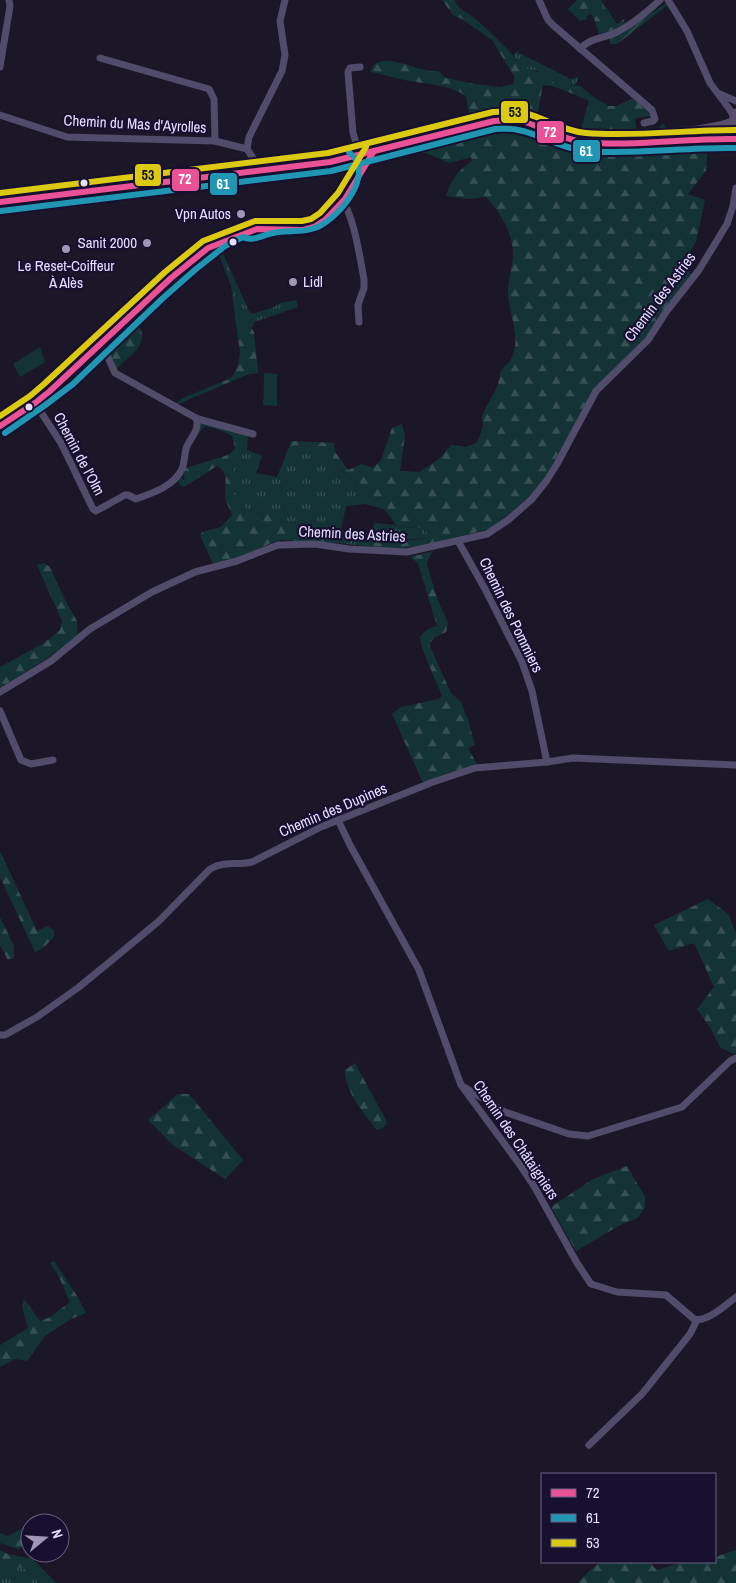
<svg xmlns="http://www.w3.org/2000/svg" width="736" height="1583" viewBox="0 0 736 1583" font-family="'Archivo Narrow',sans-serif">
	<defs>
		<pattern id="grass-tufts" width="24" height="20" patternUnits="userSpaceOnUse" patternTransform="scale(1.25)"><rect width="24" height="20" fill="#143337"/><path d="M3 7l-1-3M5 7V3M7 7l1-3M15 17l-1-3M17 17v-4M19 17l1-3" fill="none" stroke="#365055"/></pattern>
		<pattern id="forest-firs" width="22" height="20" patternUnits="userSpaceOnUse" patternTransform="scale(1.25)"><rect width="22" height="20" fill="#143337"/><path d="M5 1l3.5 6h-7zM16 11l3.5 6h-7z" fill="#365055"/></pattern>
		<pattern id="garden-furrows" width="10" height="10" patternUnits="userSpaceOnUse" patternTransform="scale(1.25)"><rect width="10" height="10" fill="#143337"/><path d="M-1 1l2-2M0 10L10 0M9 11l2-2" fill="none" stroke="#365055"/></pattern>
	</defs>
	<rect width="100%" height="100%" fill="#1c1728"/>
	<g fill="url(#grass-tufts)">
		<polygon points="589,0 601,0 617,24 606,28 593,11"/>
		<polygon points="517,52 571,79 579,77 575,85 567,85 565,87 566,91 552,86 554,82 537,71 526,69 521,65 513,55"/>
		<polygon points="663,123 666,128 706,125 666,132 638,135 637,129 658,128"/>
		<path d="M220 247 249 311 252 314 272 308 280 303 296 300 298 307 254 322 252 328 246 324 238 327 237 331 231 286 220 257 215 254 203 260 151 306 150 302C172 283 193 258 220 247Z"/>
		<path d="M199 422 248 433 247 450 262 456 256 473 277 477 290 445 328 447 334 461 343 472 348 475 352 480 365 487 384 509 365 504 346 506 341 530 370 533 375 523 395 525 397 527 422 528 430 534V536L427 538 393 541 378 537 365 538V546L338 543 342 539 332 531 328 523 317 524 311 527 274 520 266 505 261 504 258 519 252 518 246 508 236 500 233 491 232 462 228 460V455L231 453 235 448 232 436C228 433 209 425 204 427 203 428 199 433 198 434Z"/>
		<polygon points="0,1559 11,1566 27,1569 39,1583 0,1583"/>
	</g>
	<g fill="url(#forest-firs)">
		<path d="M442 0H455C458 10 467 12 474 18 487 28 499 41 511 53 515 58 518 63 524 67 533 74 547 69 554 82L552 86 543 85 537 118C514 113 493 114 470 119L466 96C445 82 421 85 397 78 387 76 380 73 370 72 371 70 372 67 374 65 387 52 422 74 438 71L446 78 475 84 500 87 513 84 514 80V76L492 40 462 19 453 15Z"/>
		<polygon points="577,0 589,0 593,11 606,28 616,25 624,19 625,24 616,30 599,34 594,19 591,14 587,16 587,19 580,21 568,9"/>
		<polygon points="567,85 580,86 595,98 609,106 616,106 636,97 649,109 650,116 636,118 635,120 638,135 579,135 589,101 566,91 565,87"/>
		<path d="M506 125C533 132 559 144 586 149 625 156 669 148 708 145L706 171 688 194 705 200 696 242 685 260 687 269 692 276 648 335 592 392 549 471 530 496 509 514 490 529 420 546 395 549 365 546V538L368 535C376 535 383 540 391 541 403 543 415 539 427 538L430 536V534L422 528 397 527 392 519 365 487 352 480 348 475 339 468 334 461 328 447 290 445 291 441 334 443 335 452 348 470 362 464 372 468 381 460 392 428 402 424 405 436 400 471 420 472 440 458 451 445 465 447 476 443C479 438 482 432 483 425 483 421 481 418 483 414 490 398 499 389 501 370 504 367 509 363 511 359 522 340 509 314 508 294 508 281 512 268 513 256 514 234 500 212 486 197L468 199 446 196C451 180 458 170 472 161L471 157 450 163 428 154 407 149 480 128Z"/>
		<path d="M134 320C156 343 128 355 116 370L107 348 113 339Z"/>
		<path d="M242 324C248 324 251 327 254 332L258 373 249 374 176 405 177 402 181 399 231 378 238 366 240 351 237 331 238 327Z"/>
		<path d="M228 455V460L236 463 233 473V491L236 500 246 508 252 518 258 519 261 504 266 505 274 520 310 527 324 521C333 526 329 534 342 534V539L338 543 280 540 271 543 238 558 213 564 200 535 202 532 221 527 232 515C231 510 227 506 226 500 222 488 232 473 217 466L184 487 180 485 177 479 181 476 183 480 185 479 183 475 186 468Z"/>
		<polygon points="433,551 428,560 427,565 437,598 448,623 446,632 434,638 429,644 451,693 461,702 468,720 475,745 468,748 477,764 448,773 423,783 392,714 401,707 439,699 442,696 422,648 420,637 426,630 437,626 418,563 410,557"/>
		<polygon points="44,563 50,567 66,602 77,621 78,635 49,657 0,688 0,667 44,643 60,630 62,621 37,565"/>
		<polygon points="0,851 37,931 47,926 54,930 54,937 43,948 35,952 0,877"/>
		<polygon points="708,899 728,914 736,933 736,1053 733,1054 720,1047 711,1029 697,1009 714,987 694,943 669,951 654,925"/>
		<polygon points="0,917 14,946 14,958 8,960 0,945"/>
		<path d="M355 1063 387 1122C386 1127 382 1129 377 1130 364 1113 345 1092 345 1070Z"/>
		<polygon points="178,1094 189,1094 243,1160 225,1179 173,1145 148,1120"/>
		<polygon points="627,1166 645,1197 645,1207 638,1218 622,1224 576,1251 551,1207 593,1179"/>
		<polygon points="54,1261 77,1296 86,1313 71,1319 45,1336 27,1361 15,1359 0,1367 0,1345 28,1328 22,1306 24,1299 40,1321 50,1317 70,1302 59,1277 50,1263"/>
		<polygon points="30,1524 30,1543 18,1549 0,1543 0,1533 8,1536"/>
		<polygon points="0,1550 8,1554 33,1559 56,1583 39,1583 27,1569 11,1566 0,1559"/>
		<polygon points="736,1550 736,1583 578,1583 592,1568 601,1562 649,1562 657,1570 682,1562 715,1562 715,1557"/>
	</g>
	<polygon fill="url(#garden-furrows)" points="666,3 668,5 617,44 610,44 610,39 625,32"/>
	<g fill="#143337">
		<polygon points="40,347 45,362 20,377 13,364"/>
		<polygon points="264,373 277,374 277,406 263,405"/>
	</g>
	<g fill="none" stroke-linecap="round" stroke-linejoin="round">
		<g stroke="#504c69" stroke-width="7">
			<polyline points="539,0 548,20 554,26 652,110 655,119 653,121 644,123"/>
			<polyline points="668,0 687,31 710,83 730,110 734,117"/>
			<path d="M580 49C591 37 602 39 615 33 632 25 647 12 660 0"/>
			<polyline points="100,58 209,89 214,99 215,141"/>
			<polyline points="0,67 10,6 9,0"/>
			<polyline points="720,94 736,101"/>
			<polyline points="0,115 67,137 215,141 247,149 255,161 258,171"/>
			<polyline points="247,149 249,137 282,71 285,55 280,21 285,0"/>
			<polyline points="360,155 353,133 348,72 350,68 360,67"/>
			<path d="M341 199C354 214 360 259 364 279V288L358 305 359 322"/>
			<path d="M263 229 303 230C334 226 360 177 374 151"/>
			<path d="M213 246 264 226C277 222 290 224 304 222 323 219 342 198 348 180 350 172 352 164 344 159"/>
			<polyline points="102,344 115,373 198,419 253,434"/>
			<path d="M35 403 61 443 93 509 96 511 125 495H128L136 499C153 493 174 486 182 469 185 462 184 454 187 446 192 436 200 429 196 418"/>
			<path d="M0 426C26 409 50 392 73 371 101 347 213 227 243 228 245 228 249 230 250 231"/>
			<polyline points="458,541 485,589 522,662 532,691 547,762"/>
			<polyline points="0,692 51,661 90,629 152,592 195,572 237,561 278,545 315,544 349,549 407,552 487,534 508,520 532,499 547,480 557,464 596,391 648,340 666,312 699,270 727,224 733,206 736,188"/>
			<polyline points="0,711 21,760 31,764 53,760"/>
			<path d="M338 820 350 845 419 970 461 1085 520 1165 534 1186 577 1263 591 1284 617 1292 666 1295 694 1319C706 1323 726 1305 736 1297"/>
			<path d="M0 1035H5L37 1017 79 987 112 960 159 921 210 869C227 860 235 866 252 862L321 827 433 782 475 768 547 762 573 758 736 765"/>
			<polyline points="464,1087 505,1112 569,1134 588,1136 682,1107 730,1061 736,1058"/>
			<polyline points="589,1445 642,1394 690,1334 697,1320"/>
		</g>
		<g stroke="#5a4e6c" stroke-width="9">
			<path d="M736 113C731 122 732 131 736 140"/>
			<polyline points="655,138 720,126 733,122"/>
			<path d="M0 202 330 162 490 121C501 120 513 119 524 122 545 129 564 141 586 142 635 146 685 137 735 139"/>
		</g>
		<defs>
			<g id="bus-1">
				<path d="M0 202 330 162 494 121C504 120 515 119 525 122 544 128 562 139 582 142 633 147 684 138 735 139"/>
				<polyline points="0,426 35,403 50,391 171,278 208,248 257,229 303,230 314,227 325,220 345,199 374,151"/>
			</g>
			<g id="bus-2">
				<path d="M1 211 331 171 495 129C503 129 510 128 518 130 541 134 560 148 584 151 634 155 685 147 735 148"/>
				<path d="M5 433 44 406 73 384 163 298 196 269 225 246 243 237C253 242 262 235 273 233 287 230 301 233 315 228 338 219 377 174 349 152"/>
			</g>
			<g id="bus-3">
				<path d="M0 193 328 153 493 112C504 111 514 111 524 113 545 118 563 131 586 133 635 137 685 130 735 130"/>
				<polyline points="0,416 30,396 44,384 165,272 203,241 255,221 302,221 311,219 320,213 338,193 366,147"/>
			</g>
		</defs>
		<use href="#bus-1" stroke="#18102f" stroke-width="10"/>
		<use href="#bus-2" stroke="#18102f" stroke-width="10"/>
		<use href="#bus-3" stroke="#18102f" stroke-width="10"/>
		<use href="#bus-1" stroke="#ea5297" stroke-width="6"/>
		<use href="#bus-2" stroke="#2096b2" stroke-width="6"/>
		<use href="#bus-3" stroke="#dcca12" stroke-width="6"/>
	</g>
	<g fill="#e5deff" stroke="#18102f" stroke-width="2">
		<circle cx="84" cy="183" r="4.5"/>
		<circle cx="233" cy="242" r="4.5"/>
		<circle cx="29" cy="407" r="4.5"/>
	</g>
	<g fill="#9f98b4" stroke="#18102f" stroke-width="2">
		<circle cx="241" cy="214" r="5"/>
		<circle cx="147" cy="243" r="5"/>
		<circle cx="66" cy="249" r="5"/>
		<circle cx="293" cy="282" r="5"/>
	</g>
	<g text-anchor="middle" stroke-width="4.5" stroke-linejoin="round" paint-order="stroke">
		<g font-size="15" fill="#e5deff" stroke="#18102f">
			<text transform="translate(135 124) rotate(3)" y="5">Chemin du Mas d'Ayrolles</text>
			<text transform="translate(660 297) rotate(-53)" y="5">Chemin des Astries</text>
			<text transform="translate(79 454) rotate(62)" y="5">Chemin de l'Olm</text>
			<text transform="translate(352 534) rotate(3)" y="5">Chemin des Astries</text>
			<text transform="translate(511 615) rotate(64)" y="5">Chemin des Pommiers</text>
			<text transform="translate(333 810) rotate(-23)" y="5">Chemin des Dupines</text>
			<text transform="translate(516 1140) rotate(56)" y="5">Chemin des Châtaigniers</text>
		</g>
		<g font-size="15" fill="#e5deff" stroke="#18102f" text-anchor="end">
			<text x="231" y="219">Vpn Autos</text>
			<text x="137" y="248">Sanit 2000</text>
			<text x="66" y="271" text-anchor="middle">Le Reset-Coiffeur<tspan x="66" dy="17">À Alès</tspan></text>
			<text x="303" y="287" text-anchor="start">Lidl</text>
		</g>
	</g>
	<g stroke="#18102f" stroke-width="2">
		<rect x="500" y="100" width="29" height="24" rx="5" fill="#dcca12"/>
		<rect x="536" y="120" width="29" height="24" rx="5" fill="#ea5297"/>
		<rect x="572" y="139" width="29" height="24" rx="5" fill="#2096b2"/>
		<rect x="134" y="163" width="28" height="24" rx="5" fill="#dcca12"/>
		<rect x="171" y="168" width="29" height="24" rx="5" fill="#ea5297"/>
		<rect x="209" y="172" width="29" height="24" rx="5" fill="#2096b2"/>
	</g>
	<g font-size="14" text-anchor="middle" font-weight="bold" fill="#fff">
		<text x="550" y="137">72</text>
		<text x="586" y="156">61</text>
		<text x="185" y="184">72</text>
		<text x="223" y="189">61</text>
	</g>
	<g font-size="14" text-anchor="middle" font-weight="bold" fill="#111">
		<text x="515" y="117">53</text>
		<text x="148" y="180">53</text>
	</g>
	<rect x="541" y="1473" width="175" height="90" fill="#18102f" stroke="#6a6282"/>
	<rect x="551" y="1489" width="25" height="8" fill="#ea5297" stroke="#6a6282"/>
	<text x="586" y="1498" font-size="15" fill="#e5deff">72</text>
	<rect x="551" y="1514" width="25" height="8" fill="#2096b2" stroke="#6a6282"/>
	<text x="586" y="1523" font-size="15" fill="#e5deff">61</text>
	<rect x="551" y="1539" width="25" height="8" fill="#dcca12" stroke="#6a6282"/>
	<text x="586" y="1548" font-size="15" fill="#e5deff">53</text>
	<g transform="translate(45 1538) rotate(72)"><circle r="24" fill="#18102f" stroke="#6a6282"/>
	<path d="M0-4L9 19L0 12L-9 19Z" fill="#9f98b4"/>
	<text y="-8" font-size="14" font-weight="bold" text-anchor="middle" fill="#e5deff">N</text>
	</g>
</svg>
